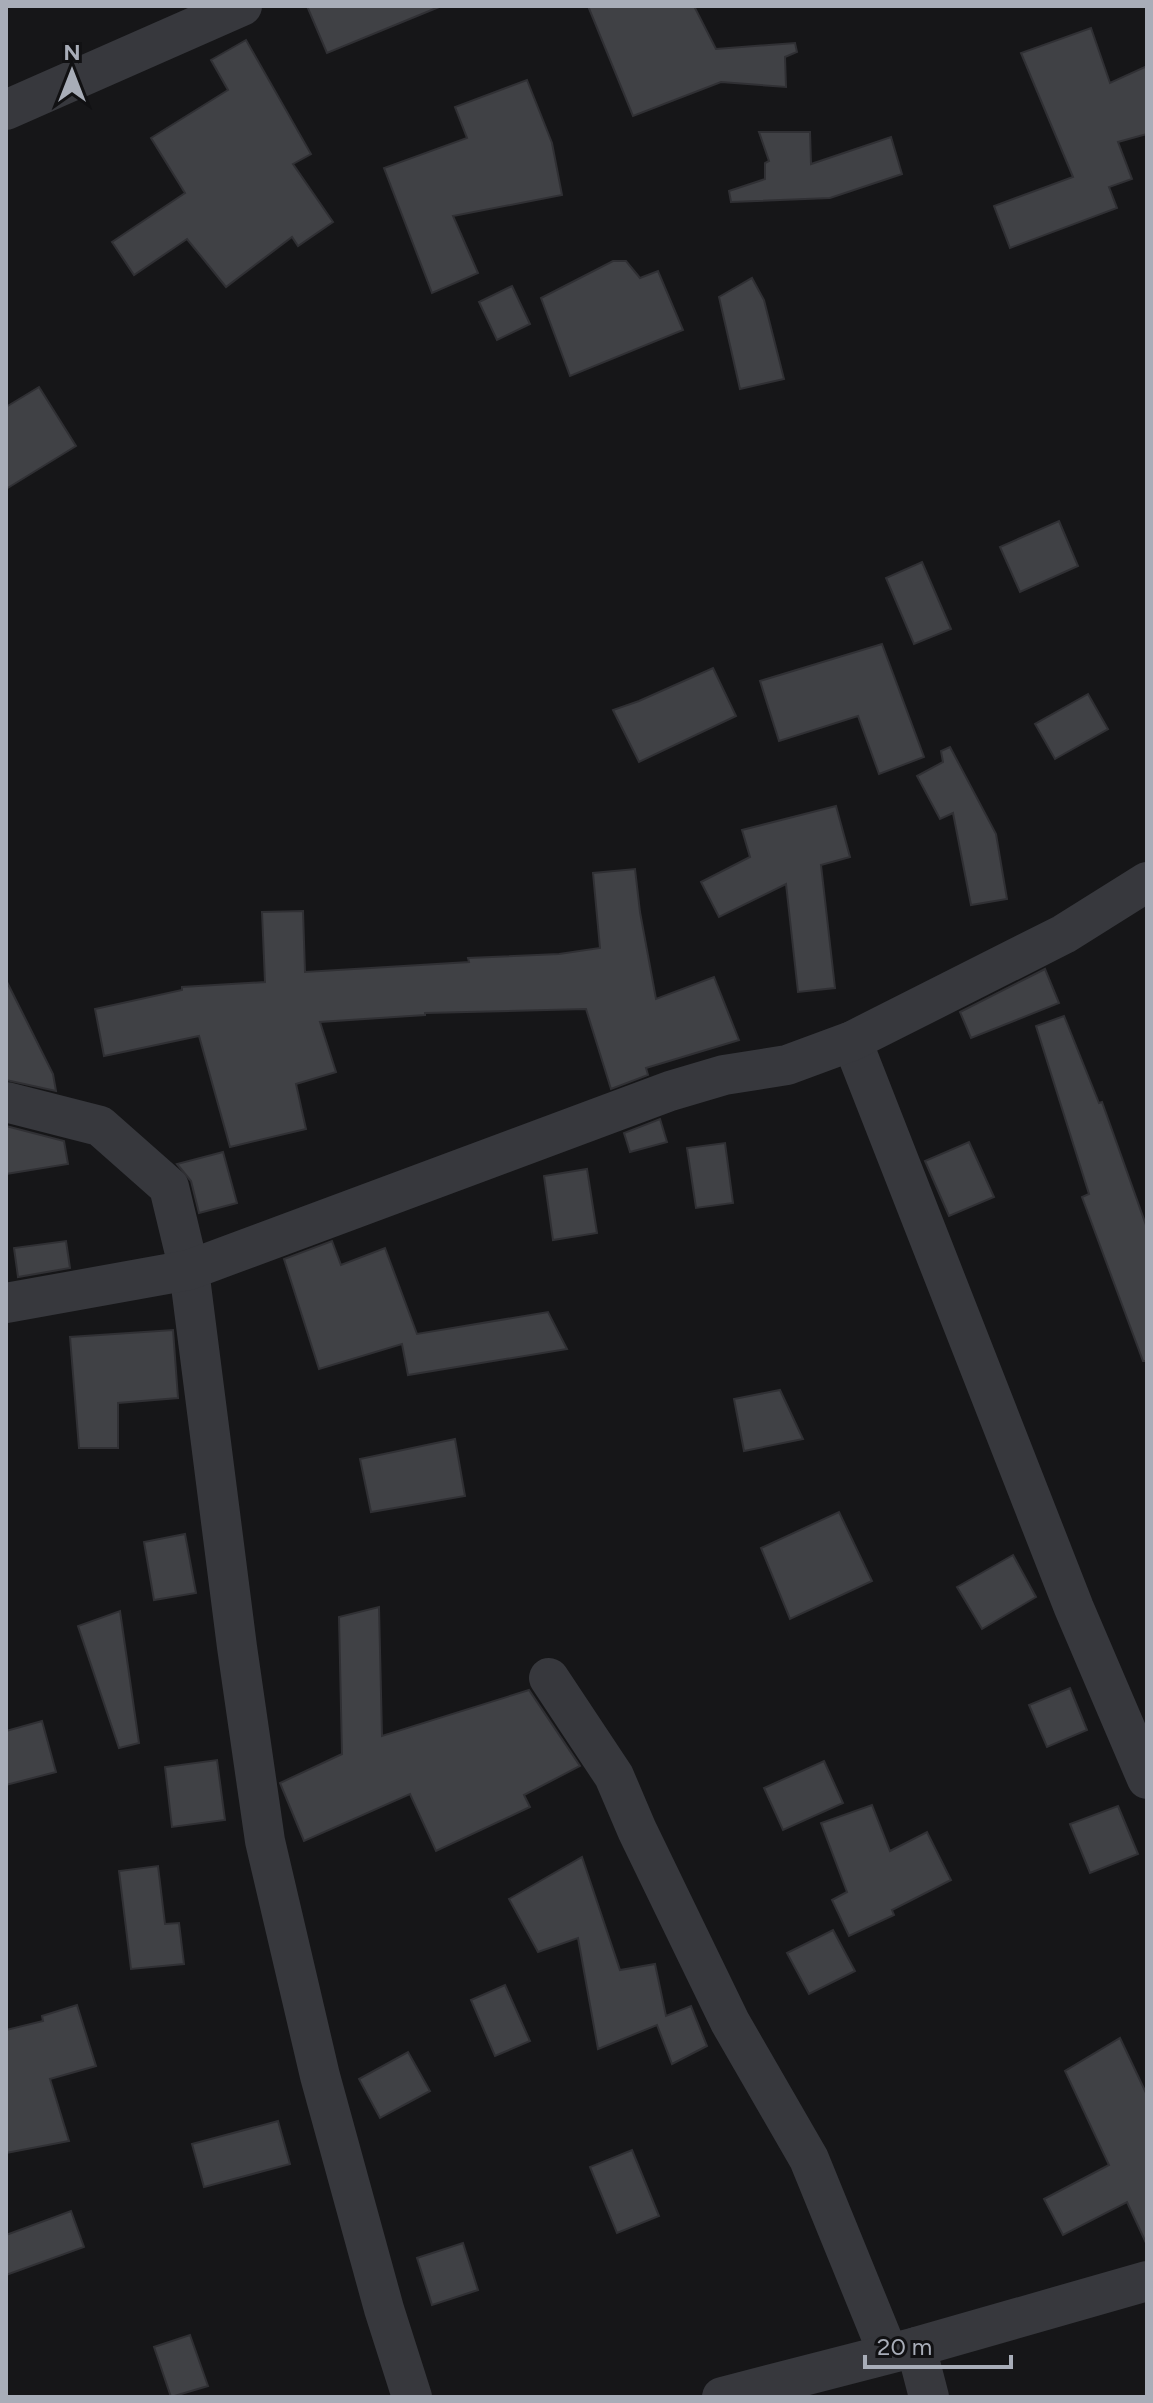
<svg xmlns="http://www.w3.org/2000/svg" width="1153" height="2403" viewBox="0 0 1153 2403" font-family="Figtree,sans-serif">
	<rect width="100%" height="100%" fill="#161618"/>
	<g fill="#404145" stroke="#303034" stroke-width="2">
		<polygon points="307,6 439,6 439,7 327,53"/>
		<polygon points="588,6 694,6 716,49 795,43 797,52 785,57 786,87 721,82 633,116"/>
		<polygon points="1091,28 1110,83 1147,66 1147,134 1118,142 1132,179 1109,187 1117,208 1010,248 994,206 1073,177 1021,53"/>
		<polygon points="246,40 311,154 293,164 333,222 298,246 292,237 226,287 187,239 134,275 112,242 185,193 151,138 228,90 211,60"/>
		<polygon points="527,80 552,143 562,195 453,216 478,273 432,293 384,168 467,138 455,107"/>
		<polygon points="759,132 810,132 811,164 891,137 902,174 830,198 731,202 729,191 765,179 765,163 769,161"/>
		<polygon points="613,261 626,261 640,278 658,271 683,330 570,376 541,298"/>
		<polygon points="752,278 764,300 784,379 740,389 719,297"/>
		<polygon points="512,286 530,324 497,340 479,302"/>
		<polygon points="39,387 76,446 6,489 6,407"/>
		<polygon points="1059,521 1078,566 1020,592 1000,547"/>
		<polygon points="922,562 951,629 914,644 886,578"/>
		<polygon points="882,644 924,757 879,774 858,716 779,741 760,681"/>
		<polygon points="713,668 736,716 639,762 613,710 639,701"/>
		<polygon points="1088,694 1108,729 1055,759 1035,724"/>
		<polygon points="950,747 996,834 1007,899 971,905 953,813 940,819 917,776 943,762 941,751"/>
		<polygon points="836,806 850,857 821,865 835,988 798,992 786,884 719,917 701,882 750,857 742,830"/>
		<polygon points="635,869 640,912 656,999 714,977 739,1040 646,1068 648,1075 611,1089 586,1009 425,1013 425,1015 320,1022 336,1072 296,1084 306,1129 230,1147 199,1036 104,1056 95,1009 182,990 182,987 265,982 262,912 303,911 305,972 469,962 468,958 559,954 600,948 593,873"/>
		<polygon points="1045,969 1059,1003 971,1038 960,1012"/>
		<polygon points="6,980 53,1074 56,1091 6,1080"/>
		<polygon points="1064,1016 1099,1103 1102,1102 1147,1228 1147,1361 1143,1361 1082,1197 1089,1194 1036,1026"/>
		<polygon points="660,1119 667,1142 630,1152 624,1133"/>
		<polygon points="6,1126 64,1141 68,1164 6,1174"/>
		<polygon points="969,1142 994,1197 949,1216 925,1161"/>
		<polygon points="725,1143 733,1203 696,1208 687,1148"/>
		<polygon points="223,1152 237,1203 199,1213 191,1181 177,1164"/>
		<polygon points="587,1169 597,1233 553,1240 544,1176"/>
		<polygon points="66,1241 70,1268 18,1277 14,1248"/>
		<polygon points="332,1241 341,1265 385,1248 417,1334 548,1312 567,1349 408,1375 402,1344 319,1369 284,1259"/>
		<polygon points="173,1330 178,1398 118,1403 118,1448 79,1448 70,1337"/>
		<polygon points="780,1390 803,1439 744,1451 734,1399"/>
		<polygon points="455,1439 465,1496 371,1512 360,1459"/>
		<polygon points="839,1512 872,1581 790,1619 761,1548"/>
		<polygon points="185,1534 196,1593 154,1600 144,1542"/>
		<polygon points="1013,1555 1036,1597 982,1629 957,1587"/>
		<polygon points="379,1607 382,1736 529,1690 580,1766 524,1795 530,1807 436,1851 410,1794 304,1841 280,1783 342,1754 339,1617"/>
		<polygon points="120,1611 139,1743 119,1748 78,1626"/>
		<polygon points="1070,1688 1087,1730 1047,1747 1029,1705"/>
		<polygon points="42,1721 56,1772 6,1785 6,1731"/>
		<polygon points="217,1760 225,1820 172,1827 165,1767"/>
		<polygon points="824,1761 843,1803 783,1830 764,1788"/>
		<polygon points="872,1805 890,1851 927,1832 951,1880 892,1910 894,1915 849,1936 832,1900 847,1892 821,1823"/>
		<polygon points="1118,1806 1138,1854 1090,1873 1070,1824"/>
		<polygon points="582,1857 620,1970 655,1964 666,2016 691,2006 707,2046 672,2064 657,2025 598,2049 578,1938 538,1952 509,1899"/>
		<polygon points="158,1866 165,1924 179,1923 184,1964 131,1969 119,1871"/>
		<polygon points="833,1930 855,1971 809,1994 787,1953"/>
		<polygon points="505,1985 530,2041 495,2056 471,2000"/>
		<polygon points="77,2005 96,2066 50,2079 69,2141 6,2153 6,2030 43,2021 42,2016"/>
		<polygon points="1120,2038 1147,2095 1147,2245 1127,2202 1063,2235 1044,2199 1109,2165 1065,2071"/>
		<polygon points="408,2052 430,2091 380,2118 359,2079"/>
		<polygon points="278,2121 290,2164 204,2187 192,2144"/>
		<polygon points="632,2150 659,2216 617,2233 590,2167"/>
		<polygon points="71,2211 84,2247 6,2275 6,2235"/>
		<polygon points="463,2243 478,2290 432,2305 417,2258"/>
		<polygon points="190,2335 208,2386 171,2397 154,2347"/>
	</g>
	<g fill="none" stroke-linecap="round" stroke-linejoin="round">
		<g stroke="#37383d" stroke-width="40">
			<polyline points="6,110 242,6"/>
			<polyline points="852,1041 1074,1608 1147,1779"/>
			<polyline points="6,1102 100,1126 169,1187 189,1270 237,1647 265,1841 320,2076 384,2309 412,2397"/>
			<polyline points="6,1303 189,1270 670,1091 724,1075 787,1065 852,1041 1064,934 1147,882"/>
			<polyline points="549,1678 614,1776 637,1830 730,2022 809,2159 888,2353"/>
			<polyline points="916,2347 929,2397"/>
			<polyline points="722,2397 916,2347 1147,2281"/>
		</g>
	</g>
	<rect width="1153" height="2403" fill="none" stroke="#a8adb8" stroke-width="16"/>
	<g transform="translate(72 72)" stroke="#111113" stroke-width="6" paint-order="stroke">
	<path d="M0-6L14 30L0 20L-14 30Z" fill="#a8adb8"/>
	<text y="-12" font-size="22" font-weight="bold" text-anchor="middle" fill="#a8adb8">N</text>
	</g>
	<path d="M865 2355v12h146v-12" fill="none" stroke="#a8adb8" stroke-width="4"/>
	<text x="877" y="2355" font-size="24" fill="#a8adb8" stroke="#111113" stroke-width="6" paint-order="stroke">20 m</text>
</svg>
